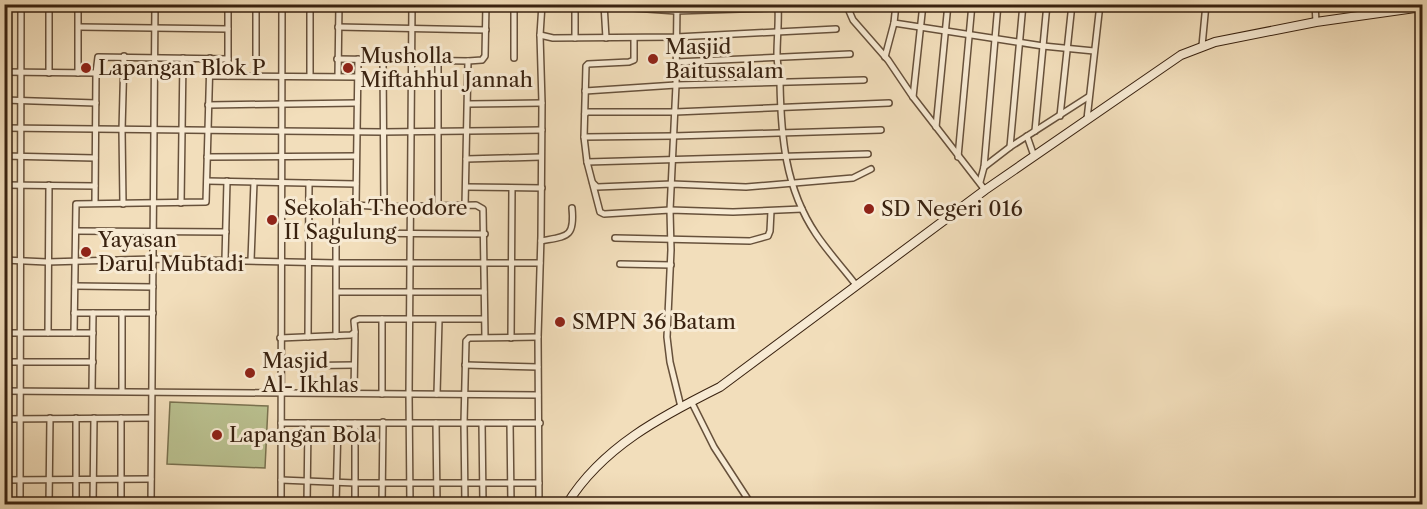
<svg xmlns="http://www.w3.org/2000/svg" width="1427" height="509" viewBox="0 0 1427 509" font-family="'Libre Caslon Text',serif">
	<rect width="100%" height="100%" fill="#f2debb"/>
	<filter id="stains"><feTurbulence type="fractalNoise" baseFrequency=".00333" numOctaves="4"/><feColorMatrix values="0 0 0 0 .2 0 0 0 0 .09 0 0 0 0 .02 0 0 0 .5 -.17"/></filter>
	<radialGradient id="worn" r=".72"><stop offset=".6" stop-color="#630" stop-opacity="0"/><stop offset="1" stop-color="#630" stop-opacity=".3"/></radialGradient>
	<polygon fill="#bac190" stroke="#7a7250" stroke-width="1.5" points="170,402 268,406 265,468 167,464"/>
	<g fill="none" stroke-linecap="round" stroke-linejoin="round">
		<defs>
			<g id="street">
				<polyline points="228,4 228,76"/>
				<polyline points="256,4 256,76"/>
				<polyline points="514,4 514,58"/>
				<polyline points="604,4 606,38"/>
				<polyline points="677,4 676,85 670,210 671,250 667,337 670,362 681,407"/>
				<path d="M778 4C779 22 777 38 777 55 777 65 780 74 780 83 781 136 785 188 816 234 828 252 843 268 856 285"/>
				<polyline points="846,4 853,20 888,60 913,97 985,190"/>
				<polyline points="1315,4 1316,22"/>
				<polyline points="604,6 676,11 831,6"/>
				<polyline points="894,23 1043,46 1094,51"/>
				<polyline points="79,27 228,29"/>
				<polyline points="338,27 486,30"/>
				<polyline points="540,35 553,38 676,37 836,29"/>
				<polyline points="575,38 575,4"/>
				<polyline points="634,38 634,60 629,62 588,64 586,66 584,137 587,162 600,212 604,214 670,210 733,212 802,209"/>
				<polyline points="1202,46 1206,4"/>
				<polyline points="885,57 894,23 896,4"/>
				<polyline points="337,59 468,61 465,206"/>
				<polyline points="383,60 384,207"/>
				<polyline points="468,61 482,60 485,56 486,4"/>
				<polyline points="676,62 850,54"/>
				<polyline points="4,72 96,73"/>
				<polyline points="49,73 49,4"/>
				<polyline points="78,73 78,4"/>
				<polyline points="209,76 358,77"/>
				<polyline points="310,76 310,4"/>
				<polyline points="338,76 339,4"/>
				<polyline points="585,91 676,85 864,80"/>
				<polyline points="913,97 923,4"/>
				<polyline points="4,100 96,103"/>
				<polyline points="468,104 542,103"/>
				<polyline points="208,105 357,103"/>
				<polyline points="585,114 587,112 675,112 889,103"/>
				<polyline points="1060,116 1072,4"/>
				<polyline points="1087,119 1100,4"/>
				<polyline points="936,127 948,4"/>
				<polyline points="4,128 382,132 542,130"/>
				<polyline points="1035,131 1047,4"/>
				<polyline points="1027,136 1034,156"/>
				<polyline points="584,137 673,136 881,130"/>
				<polyline points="1010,147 1023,4"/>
				<polyline points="4,156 95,158"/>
				<polyline points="207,157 356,156"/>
				<polyline points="958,157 972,4"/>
				<polyline points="466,159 541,157"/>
				<polyline points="587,162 868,154"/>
				<polyline points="984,167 1010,147 1088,97"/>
				<polyline points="207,181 356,184"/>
				<polyline points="980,182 984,167 998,4"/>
				<polyline points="593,183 597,187 672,184 746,187 853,178 871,169"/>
				<polyline points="4,185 95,186"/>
				<polyline points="466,187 542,188"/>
				<polyline points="95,203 96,73 98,57 228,59"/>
				<polyline points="181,203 183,58"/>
				<polyline points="123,204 122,130 124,56"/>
				<polyline points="356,205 358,59"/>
				<polyline points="438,207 438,61"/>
				<polyline points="76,231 226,232"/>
				<polyline points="336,233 485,234"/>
				<polyline points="615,238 750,241 768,236 770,231 771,211"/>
				<path d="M541 241C567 236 575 238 572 208"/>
				<polyline points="4,260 47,262 153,259 337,263 540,263"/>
				<polyline points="225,260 227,181"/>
				<polyline points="251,260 254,182"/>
				<polyline points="620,264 671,265"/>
				<polyline points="75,286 153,287"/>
				<polyline points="337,292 484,292"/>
				<polyline points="74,313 153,313"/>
				<polyline points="122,313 122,391"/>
				<polyline points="4,333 93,333"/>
				<polyline points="48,333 49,185"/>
				<polyline points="74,333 76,204 206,202 210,58"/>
				<polyline points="336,336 336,209 341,205 356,205 384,207 476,205 483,209 485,337"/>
				<polyline points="308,337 309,183"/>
				<polyline points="280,338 351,335 355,332 354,321 359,319 484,319"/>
				<polyline points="511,338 512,188"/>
				<polyline points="4,362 93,362"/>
				<polyline points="465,365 538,367"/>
				<polyline points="280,366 354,365"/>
				<polyline points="4,391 538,395"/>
				<polyline points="92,391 93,313"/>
				<polyline points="354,393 355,332"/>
				<polyline points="382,394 382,319"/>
				<polyline points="437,394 439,320"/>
				<polyline points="691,401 714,447 751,504"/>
				<polyline points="121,418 121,504"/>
				<polyline points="4,419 151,418"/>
				<polyline points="281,423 540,423"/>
				<polyline points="355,423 355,504"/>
				<polyline points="436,423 437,504"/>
				<polyline points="482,423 483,504"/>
				<polyline points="510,423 511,504"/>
				<polyline points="4,480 151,479"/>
				<polyline points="281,480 355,483 539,483"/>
				<polyline points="20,504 21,4"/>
				<polyline points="49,504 50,418"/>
				<polyline points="76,504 76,418"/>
				<polyline points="93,504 94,418"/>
				<polyline points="151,504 155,4"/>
				<polyline points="281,504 282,4"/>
				<polyline points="307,504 308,423"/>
				<polyline points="336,504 338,423"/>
				<polyline points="382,504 383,422"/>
				<polyline points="410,504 409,394 412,4"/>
				<polyline points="465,504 464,423 466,341 469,338 538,337"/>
				<polyline points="539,504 538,337 541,236 542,103 540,35 542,4"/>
			</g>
			<path id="secondary" d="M567 504C602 447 662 416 720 387L985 190 1181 55 1215 42 1316 22 1422 7"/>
		</defs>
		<use href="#street" stroke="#67513b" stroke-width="8"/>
		<use href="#secondary" stroke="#392210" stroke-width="10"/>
		<use href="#street" stroke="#f7ead3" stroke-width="5"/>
		<use href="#secondary" stroke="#f7ead3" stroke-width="8"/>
	</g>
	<g fill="#8f2418" stroke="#f7ead3" stroke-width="2">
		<circle cx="653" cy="59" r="6"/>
		<circle cx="86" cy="68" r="6"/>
		<circle cx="348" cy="68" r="6"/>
		<circle cx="869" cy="209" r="6"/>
		<circle cx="272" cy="220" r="6"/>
		<circle cx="86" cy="252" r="6"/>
		<circle cx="560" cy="322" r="6"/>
		<circle cx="250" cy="373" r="6"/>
		<circle cx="217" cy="435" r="6"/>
	</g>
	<g text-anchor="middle" stroke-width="6" stroke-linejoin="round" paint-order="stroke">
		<g font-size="21" fill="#392210" stroke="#f7ead3" text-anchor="start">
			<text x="665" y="54">Masjid<tspan x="665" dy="24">Baitussalam</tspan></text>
			<text x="360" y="63">Musholla<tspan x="360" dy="24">Miftahhul Jannah</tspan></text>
			<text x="98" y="75">Lapangan Blok P</text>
			<text x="284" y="215">Sekolah Theodore<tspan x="284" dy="24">II Sagulung</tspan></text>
			<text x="881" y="216">SD Negeri 016</text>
			<text x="98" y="247">Yayasan<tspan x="98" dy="24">Darul Mubtadi</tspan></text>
			<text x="572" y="329">SMPN 36 Batam</text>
			<text x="262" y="368">Masjid<tspan x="262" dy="24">Al- Ikhlas</tspan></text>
			<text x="229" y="442">Lapangan Bola</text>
		</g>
	</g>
	<rect width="1427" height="509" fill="none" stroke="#f2debb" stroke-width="24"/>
	<rect x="6" y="6" width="1415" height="497" fill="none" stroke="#392210" stroke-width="3"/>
	<rect x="12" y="12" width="1403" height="485" fill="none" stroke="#392210" stroke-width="1.5"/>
	<rect width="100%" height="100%" filter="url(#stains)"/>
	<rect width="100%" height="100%" fill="url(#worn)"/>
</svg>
